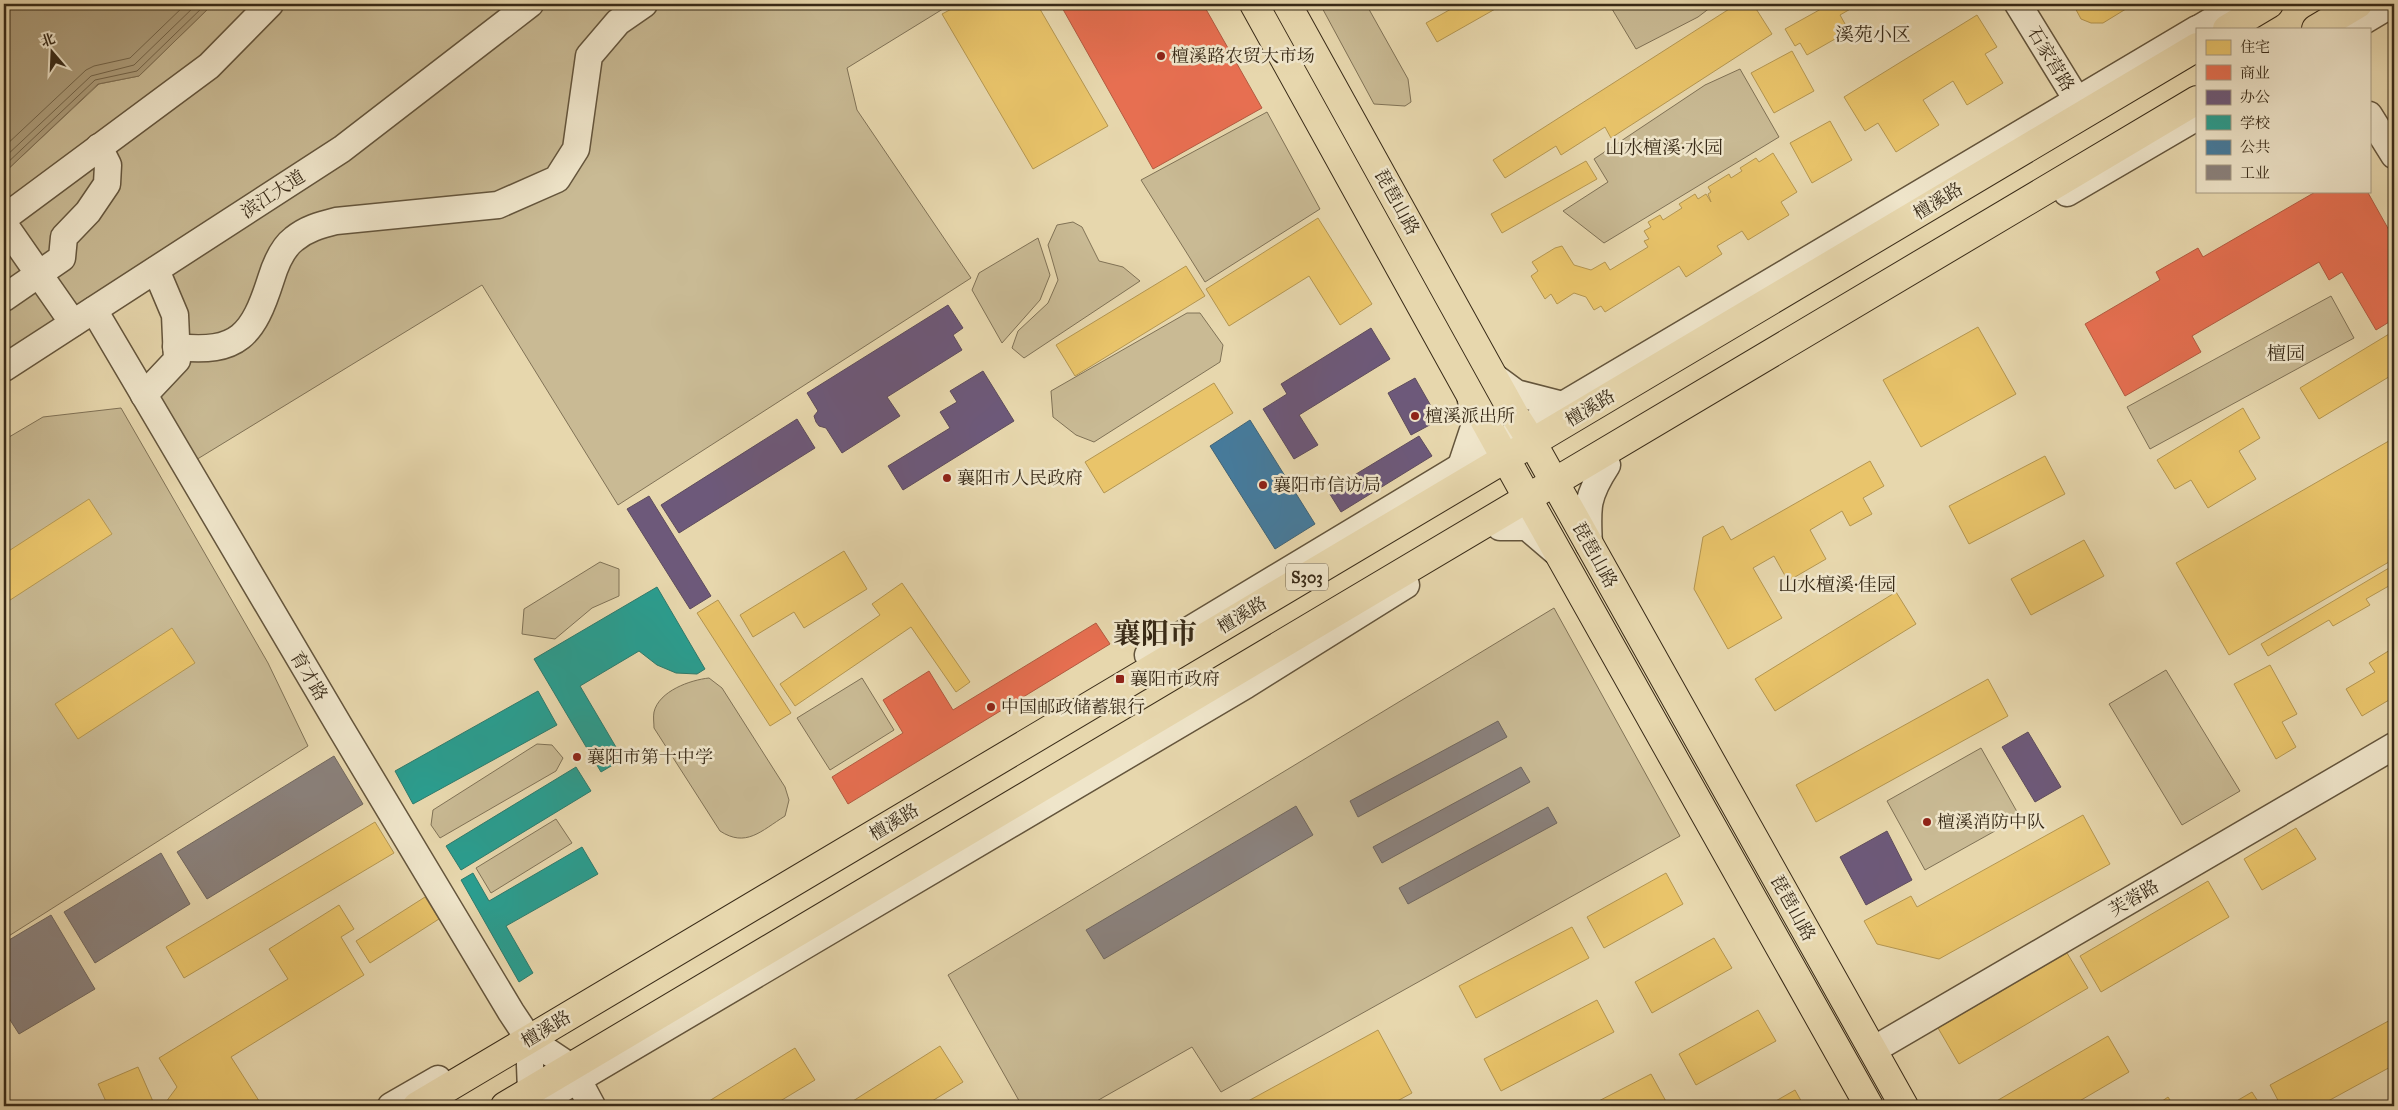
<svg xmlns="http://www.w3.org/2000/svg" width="2398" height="1110" viewBox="0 0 2398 1110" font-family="'IM FELL Great Primer','Noto Serif SC',serif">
	<rect width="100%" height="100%" fill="#e7d7ad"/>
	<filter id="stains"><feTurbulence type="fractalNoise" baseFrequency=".004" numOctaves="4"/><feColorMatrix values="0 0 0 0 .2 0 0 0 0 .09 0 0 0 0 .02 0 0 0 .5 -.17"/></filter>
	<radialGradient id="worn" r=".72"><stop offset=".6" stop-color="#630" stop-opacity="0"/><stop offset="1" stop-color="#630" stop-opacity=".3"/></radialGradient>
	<g fill="#c9ba94" stroke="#807256">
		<polygon points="213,4 951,4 847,68 857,110 971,278 618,505 482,285 186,466 144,395 177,360 156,270 4,370 4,173 99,84 139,76"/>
		<polygon points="1320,4 1366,4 1408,79 1411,102 1405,106 1374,104"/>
		<polygon points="1609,4 1715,4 1698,17 1636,49"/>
		<polygon points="1740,69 1779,137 1604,243 1563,211 1608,182 1594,159 1705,85"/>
		<polygon points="1267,112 1320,209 1205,282 1141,180"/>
		<polygon points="1073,222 1082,227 1099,261 1123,267 1140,281 1024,358 1012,348 1018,331 1048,303 1058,280 1048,245 1057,225"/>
		<polygon points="1038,238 1050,275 1040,300 1002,343 972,290 979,273"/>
		<polygon points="2331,296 2354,338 2150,449 2127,407"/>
		<polygon points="1187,313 1200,313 1223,345 1220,362 1094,442 1076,435 1053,417 1051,391"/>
		<polygon points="121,408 268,663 308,746 4,939 4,440 43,417"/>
		<polygon points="600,562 619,569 619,596 592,608 555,639 522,634 524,609"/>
		<polygon points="1554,608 1680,836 1221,1092 1192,1047 1088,1106 1022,1106 948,975"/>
		<polygon points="2166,670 2240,791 2182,825 2109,704"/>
		<path d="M709 678 722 688 785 787 789 800 785 816C761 831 746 848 720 831L654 728C654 723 653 717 654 712 659 691 690 680 709 678Z"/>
		<polygon points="862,678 894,730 830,770 797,718"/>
		<polygon points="537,744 552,745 563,758 556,771 440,838 431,825 433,810"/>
		<polygon points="1981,748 2020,817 1925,870 1887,801"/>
		<polygon points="556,819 572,843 491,893 476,868"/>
	</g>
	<polygon fill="#ac9c7a" stroke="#7e6e52" points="4,4 213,4 139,76 98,84 4,173"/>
	<g fill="#e9c46a" stroke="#b49651">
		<polygon points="961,4 1037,4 1108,126 1033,169 942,14"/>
		<polygon points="1460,4 1504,4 1437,42 1426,23"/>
		<polygon points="1737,4 1753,4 1772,34 1611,138 1605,127 1561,155 1556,146 1505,178 1493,160"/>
		<polygon points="1830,4 1859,4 1840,15 1849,31 1807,55 1800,43 1795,46 1785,29"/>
		<polygon points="2073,4 2134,4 2103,23 2091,23 2081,19"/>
		<polygon points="1977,15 1997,47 1985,54 2003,83 1967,105 1953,81 1923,100 1939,125 1896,152 1878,123 1865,131 1844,97"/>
		<polygon points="1792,51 1814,91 1774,113 1751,73"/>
		<polygon points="1830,121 1852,160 1812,183 1790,143"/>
		<polygon points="1773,153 1797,192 1781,202 1789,215 1748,240 1742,231 1717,246 1722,254 1686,277 1679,266 1605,312 1601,306 1594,310 1586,297 1574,293 1557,304 1551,294 1545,299 1531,276 1538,271 1532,262 1555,248 1562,246 1574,265 1591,270 1605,262 1610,270 1648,247 1644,241 1649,239 1644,231 1651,227 1648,222 1660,215 1663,220 1682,208 1679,204 1695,194 1698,199 1706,194 1711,202 1708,194 1711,192 1708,187 1729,174 1731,178 1742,171 1740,168 1756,158 1759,162"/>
		<polygon points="1586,161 1597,179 1502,233 1491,214"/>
		<polygon points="1318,218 1372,304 1340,325 1309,276 1229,326 1206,289"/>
		<polygon points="1186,266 1205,296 1075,376 1056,345"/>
		<polygon points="1978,327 2016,394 1921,447 1883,380"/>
		<polygon points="2394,331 2394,379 2392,375 2319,419 2300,388"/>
		<polygon points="1214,383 1233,413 1104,493 1085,462"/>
		<polygon points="2243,408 2260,438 2239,451 2256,479 2208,508 2191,480 2175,489 2157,460"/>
		<polygon points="2394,438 2394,559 2229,655 2176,563"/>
		<polygon points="2045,456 2065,494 1969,544 1949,506"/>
		<polygon points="1870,461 1884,486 1863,498 1872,514 1850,526 1842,511 1810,530 1826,559 1788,581 1774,556 1753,568 1782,618 1728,649 1694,589 1703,537 1723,526 1731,540"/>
		<polygon points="89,499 112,534 4,604 4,554"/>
		<polygon points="2084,540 2104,576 2031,615 2011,579"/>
		<polygon points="844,551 867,589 804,628 794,612 753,637 740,615"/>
		<polygon points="2394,565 2394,583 2366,599 2370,605 2333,626 2329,620 2268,656 2261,644"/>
		<polygon points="902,583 970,682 956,692 911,627 795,706 780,684 880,615 872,604"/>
		<polygon points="1896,592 1916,624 1775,711 1755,679"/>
		<polygon points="718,600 791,713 770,726 697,613"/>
		<polygon points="172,628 195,663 78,739 55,704"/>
		<polygon points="2390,650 2394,657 2394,697 2362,716 2346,689 2375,672 2369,663"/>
		<polygon points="2270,665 2297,714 2282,722 2296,747 2276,759 2234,684"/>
		<polygon points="1988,679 2008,716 1816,822 1796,785"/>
		<polygon points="2083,815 2110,864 1939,959 1877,944 1864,921 1911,896 1917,907"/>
		<polygon points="375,822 394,853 184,978 166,947"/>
		<polygon points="2296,828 2316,859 2262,890 2244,859"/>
		<polygon points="1666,873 1683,904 1604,948 1587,917"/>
		<polygon points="2208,881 2229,917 2101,992 2080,956"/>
		<polygon points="425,897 439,919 370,963 356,941"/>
		<polygon points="339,905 354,929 341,937 364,975 231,1057 261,1104 258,1106 163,1106 177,1087 159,1058 288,979 269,949"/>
		<polygon points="1572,927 1589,958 1476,1018 1459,986"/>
		<polygon points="1714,938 1732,968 1652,1013 1635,982"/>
		<polygon points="2067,953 2088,988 1959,1064 1938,1028"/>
		<polygon points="1597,1000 1614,1032 1501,1091 1484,1059"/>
		<polygon points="1758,1010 1776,1041 1696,1085 1679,1054"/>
		<polygon points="2394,1018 2394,1065 2319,1106 2281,1106 2270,1085"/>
		<polygon points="1378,1030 1412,1093 1388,1106 1239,1106"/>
		<polygon points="2108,1036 2129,1072 2071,1106 1988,1106"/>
		<polygon points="940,1046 963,1082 924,1106 845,1106"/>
		<polygon points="795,1048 815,1080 772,1106 701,1106"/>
		<polygon points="138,1067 155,1106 108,1106 98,1084"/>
		<polygon points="1651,1074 1668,1105 1666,1106 1589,1106"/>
		<polygon points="1795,1090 1804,1106 1767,1106"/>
		<polygon points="2252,1092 2261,1106 2228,1106"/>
		<polygon points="2168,1097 2174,1106 2155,1106"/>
	</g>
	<g fill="#e76f51" stroke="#b25a40">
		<polygon points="1060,4 1203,4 1262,108 1153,169"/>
		<polygon points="2317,191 2367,191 2394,239 2394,319 2376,330 2342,272 2329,280 2319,262 2192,336 2201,352 2125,396 2085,324 2160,280 2156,272 2198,248 2203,257"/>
		<polygon points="1096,623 1110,644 848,804 832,777 903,733 883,700 929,671 953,710"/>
	</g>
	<g fill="#6d597a" stroke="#5d4b5c">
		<polygon points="948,305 963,328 953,335 962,350 887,397 900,416 842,453 826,428 819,426 816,422 814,416 818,411 807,393"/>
		<polygon points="1371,328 1390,359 1299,415 1318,445 1294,459 1263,409 1287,394 1281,384"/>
		<polygon points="983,371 1014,421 903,490 888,466 950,428 940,412 957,402 950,391"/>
		<polygon points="1415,378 1439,420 1411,435 1388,393"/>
		<polygon points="797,419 815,448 679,533 661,505"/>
		<polygon points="1419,436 1432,456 1341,512 1328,491"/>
		<polygon points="649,496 711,596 690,609 627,509"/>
		<polygon points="2028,732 2061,787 2035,802 2002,747"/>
		<polygon points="1887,831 1912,880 1866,905 1840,857"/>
	</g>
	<g fill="#2a9d8f" stroke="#2e7a6b">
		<polygon points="657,587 705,669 697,674 676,673 657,665 639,651 580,686 623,759 601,772 534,659"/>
		<polygon points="538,691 557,725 413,804 395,771"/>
		<polygon points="576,767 591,791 461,870 446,846"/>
		<polygon points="582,847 598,874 506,926 533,973 519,982 461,880 473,873 489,901"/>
	</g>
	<polygon fill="#457b9d" stroke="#416375" points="1250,420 1315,524 1275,549 1210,446"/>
	<g fill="#8a817c" stroke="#71675e">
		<polygon points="1498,721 1507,737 1358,817 1350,801"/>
		<polygon points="334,756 363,804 207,899 177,852"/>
		<polygon points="1521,767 1530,782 1382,863 1373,847"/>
		<polygon points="1296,806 1313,835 1104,959 1086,930"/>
		<polygon points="1548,807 1557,823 1408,904 1399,888"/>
		<polygon points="161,853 190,904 95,963 64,912"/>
		<polygon points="51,915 95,989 19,1034 5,1012 4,1013 4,943"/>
	</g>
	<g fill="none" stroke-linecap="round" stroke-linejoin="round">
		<g stroke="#726348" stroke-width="1">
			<polyline points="4,147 86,70 94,66 130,58 186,4"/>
			<polyline points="4,158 91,76 134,65 197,4"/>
			<polyline points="4,166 95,80 137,71 206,4"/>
		</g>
		<defs>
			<g id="minor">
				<polyline points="2018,4 2085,113"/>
				<polyline points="2198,29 2240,4"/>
				<polyline points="2350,29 2392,4"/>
				<polyline points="2369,115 2394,155"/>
				<polyline points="2067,193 2197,117"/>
				<polyline points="4,218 209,66 270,4"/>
				<polyline points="4,224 73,323"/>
				<polyline points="4,298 62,258 64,237 88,212 107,184 108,165 99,147"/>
				<polyline points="94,310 340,727 511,1012 529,1039 571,1067 592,1106"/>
				<path d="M176 347C239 354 253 335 271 279 275 266 282 248 294 239 306 229 320 225 336 221L498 205 557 179 576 149 589 56 618 22 644 4"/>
				<polyline points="4,368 342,149 530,4"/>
				<polyline points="1493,376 1516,393 1563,405"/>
				<polyline points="144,395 177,360 175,315 156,270"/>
				<polyline points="1461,466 1475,424 1470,394"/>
				<polyline points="1500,527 1527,527 1555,551"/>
				<path d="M1589 545C1587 508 1586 497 1607 465"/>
				<polyline points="1148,655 1563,405 2197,29"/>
				<polyline points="529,1039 531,1091 540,1106"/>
				<polyline points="1873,1050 2394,746"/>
				<polyline points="391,1106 438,1079"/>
				<polyline points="533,1106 1246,685 1406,585"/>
			</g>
			<g id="major">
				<polyline points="1254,4 1533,508 1869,1106"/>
				<polyline points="1287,4 1514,414 1532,442 1904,1106"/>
				<polyline points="2227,29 2269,4"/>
				<polyline points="2316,29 2358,4"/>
				<polyline points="417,1106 2197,47"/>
				<polyline points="505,1106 2197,100"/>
			</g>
		</defs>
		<use href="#minor" stroke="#64553c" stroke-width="29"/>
		<use href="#major" stroke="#382a17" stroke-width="30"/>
		<use href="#minor" stroke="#efe5ca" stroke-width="26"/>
		<use href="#major" stroke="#e7d7ad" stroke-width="28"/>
	</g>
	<g fill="#8f2418" stroke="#efe5ca" stroke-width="2">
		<circle cx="1161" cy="56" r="5"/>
		<circle cx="1415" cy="416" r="5"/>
		<circle cx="947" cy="478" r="5"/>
		<circle cx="1263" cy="485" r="5"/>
		<rect x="1115" y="674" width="10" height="10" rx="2.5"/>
		<circle cx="991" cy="707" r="5"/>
		<circle cx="577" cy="757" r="5"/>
		<circle cx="1927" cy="822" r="5"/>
	</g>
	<g text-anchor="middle" stroke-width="5" stroke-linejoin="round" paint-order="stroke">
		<rect fill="#efe5ca" stroke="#6f624d" stroke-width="1" x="1286" y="563.5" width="42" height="27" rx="4"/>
		<g font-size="16" font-weight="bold" fill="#382a17">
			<text x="1307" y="583">S303</text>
		</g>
		<g font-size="18" fill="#382a17" stroke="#efe5ca" text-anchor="start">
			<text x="1171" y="62">檀溪路农贸大市场</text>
			<text x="1425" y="422">檀溪派出所</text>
			<text x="957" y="484">襄阳市人民政府</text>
			<text x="1273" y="491">襄阳市信访局</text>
			<text x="1130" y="685">襄阳市政府</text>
			<text x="1001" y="713">中国邮政储蓄银行</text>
			<text x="587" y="763">襄阳市第十中学</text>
			<text x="1937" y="828">檀溪消防中队</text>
		</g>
		<g font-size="18" fill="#382a17" stroke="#efe5ca">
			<text transform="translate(2051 59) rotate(59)" y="6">石家营路</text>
			<text transform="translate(273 194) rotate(-33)" y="6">滨江大道</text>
			<text transform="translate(1938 201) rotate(-31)" y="6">檀溪路</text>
			<text transform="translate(1397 202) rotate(61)" y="6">琵琶山路</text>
			<text transform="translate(1590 408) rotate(-31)" y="6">檀溪路</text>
			<text transform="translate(1595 555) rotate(61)" y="6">琵琶山路</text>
			<text transform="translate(1242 615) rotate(-31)" y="6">檀溪路</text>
			<text transform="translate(309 676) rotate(59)" y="6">育才路</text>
			<text transform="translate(894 822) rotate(-31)" y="6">檀溪路</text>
			<text transform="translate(2134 898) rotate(-30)" y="6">芙蓉路</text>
			<text transform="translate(1793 908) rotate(61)" y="6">琵琶山路</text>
			<text transform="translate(546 1029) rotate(-31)" y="6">檀溪路</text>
		</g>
		<g font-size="19" fill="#382a17" stroke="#efe5ca">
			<text x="1873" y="41">溪苑小区</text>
			<text x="1664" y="154">山水檀溪·水园</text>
			<text x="2286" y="360">檀园</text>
			<text x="1837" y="591">山水檀溪·佳园</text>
		</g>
		<g font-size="28" font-weight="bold" fill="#382a17" stroke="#efe5ca">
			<text x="1155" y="643">襄阳市</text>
		</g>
	</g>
	<rect width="2398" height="1110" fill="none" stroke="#e7d7ad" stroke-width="20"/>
	<rect x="5" y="5" width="2388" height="1100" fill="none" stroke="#382a17" stroke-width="2.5"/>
	<rect x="10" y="10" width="2378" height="1090" fill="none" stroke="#382a17"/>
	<rect x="2196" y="28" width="175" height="165" fill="#efe5ca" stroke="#a69a82"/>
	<rect x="2206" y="40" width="25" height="15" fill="#e9c46a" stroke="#a69a82"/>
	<text x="2240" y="52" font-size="15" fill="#382a17">住宅</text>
	<rect x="2206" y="65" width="25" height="15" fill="#e76f51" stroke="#a69a82"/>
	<text x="2240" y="78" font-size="15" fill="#382a17">商业</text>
	<rect x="2206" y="90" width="25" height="15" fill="#6d597a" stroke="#a69a82"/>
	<text x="2240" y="102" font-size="15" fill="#382a17">办公</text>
	<rect x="2206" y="115" width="25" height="15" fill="#2a9d8f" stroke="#a69a82"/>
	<text x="2240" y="128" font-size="15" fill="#382a17">学校</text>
	<rect x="2206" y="140" width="25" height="15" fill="#457b9d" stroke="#a69a82"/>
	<text x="2240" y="152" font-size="15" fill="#382a17">公共</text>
	<rect x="2206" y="165" width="25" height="15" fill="#8a817c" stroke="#a69a82"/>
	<text x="2240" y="178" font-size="15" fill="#382a17">工业</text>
	<g transform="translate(52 52) rotate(341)" stroke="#efe5ca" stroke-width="4" paint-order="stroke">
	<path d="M0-4L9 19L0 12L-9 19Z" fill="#382a17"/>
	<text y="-8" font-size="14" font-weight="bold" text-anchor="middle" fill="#382a17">北</text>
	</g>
	<rect width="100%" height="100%" filter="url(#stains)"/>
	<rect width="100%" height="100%" fill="url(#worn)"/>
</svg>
